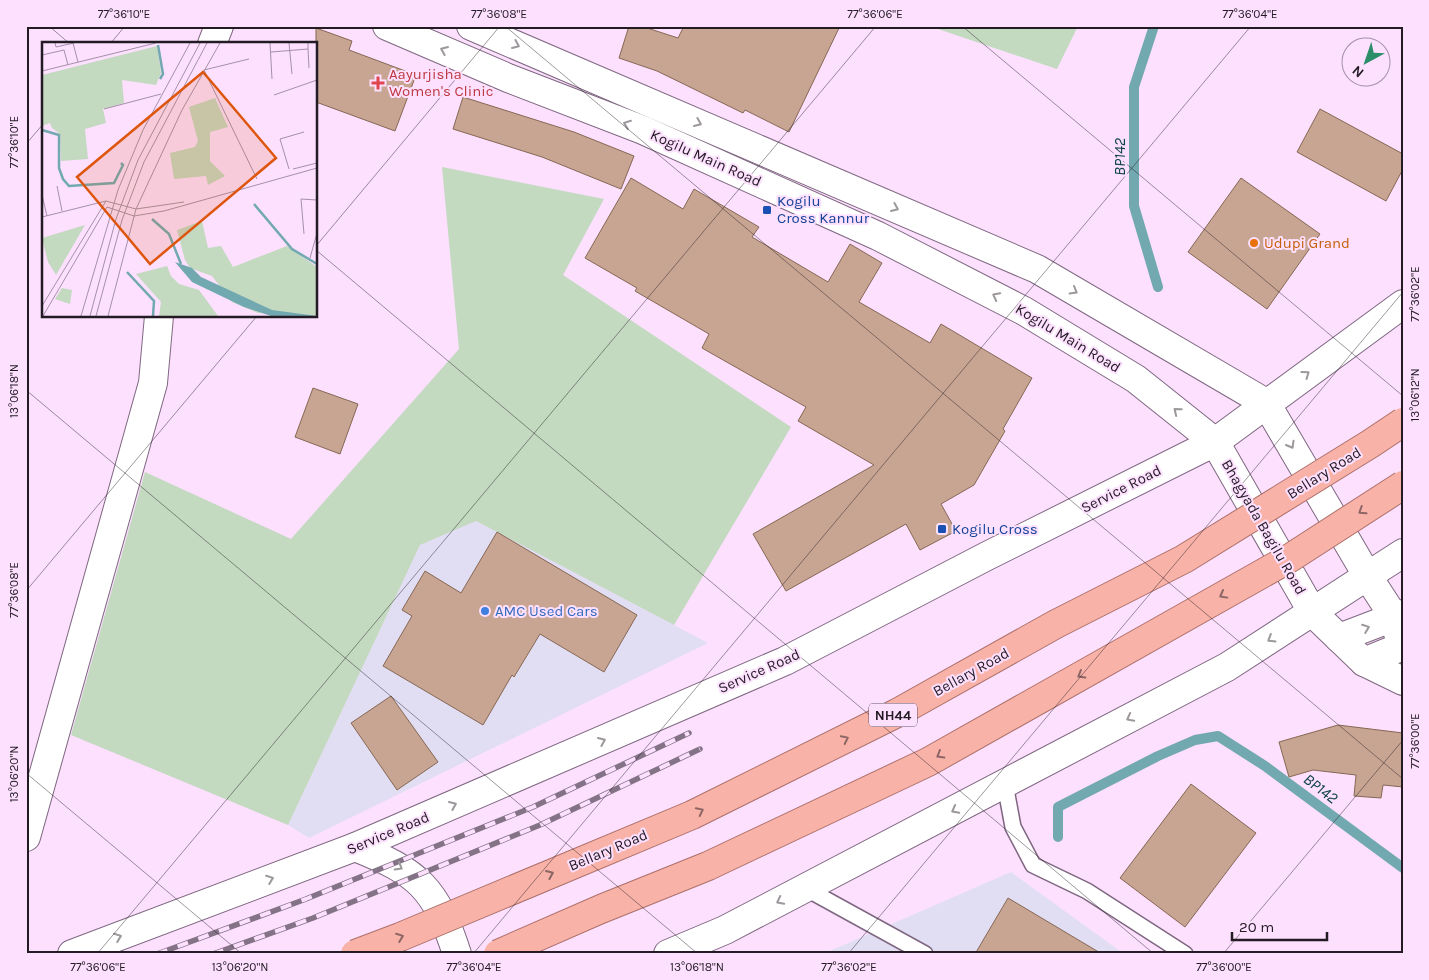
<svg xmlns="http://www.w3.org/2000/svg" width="1429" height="980" viewBox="0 0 1429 980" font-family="Karla,sans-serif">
	<rect width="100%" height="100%" fill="#fce0fe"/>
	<g fill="#e1def4">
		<polygon points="476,521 708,643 309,838 288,825 420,545"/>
		<polygon points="1011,872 1124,954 823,954"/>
	</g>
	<g fill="#c3d9c0">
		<polygon points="929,26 1078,26 1057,69"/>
		<polygon points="442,167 604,199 563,275 791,427 674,625 476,521 420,545 288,825 71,735 145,472 291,539 459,349"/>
	</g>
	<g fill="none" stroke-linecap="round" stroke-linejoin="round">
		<g stroke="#72a8b0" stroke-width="10">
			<polyline points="1154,26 1134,87 1134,206 1158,287"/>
			<polyline points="1058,837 1058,807 1158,756 1195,740 1218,736 1265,766 1403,868"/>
		</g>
	</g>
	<g fill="#c7a592" stroke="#866754">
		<polygon points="629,26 641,26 678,38 684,26 840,26 789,132 745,110 743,113 657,71 619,58"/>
		<polygon points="316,28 352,41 349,50 416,75 395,131 316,102"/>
		<polygon points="463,97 574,132 634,156 621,189 542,157 453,129"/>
		<polygon points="1320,109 1403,154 1403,169 1386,201 1297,152"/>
		<polygon points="631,178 683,209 694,189 759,227 752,237 828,282 850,244 882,263 859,302 930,343 941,324 1032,378 1003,429 1005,431 974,485 941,504 956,531 920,550 906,524 786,591 753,534 874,465 798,421 806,407 702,348 709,334 635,291 637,288 585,258"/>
		<polygon points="1241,178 1320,234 1267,309 1188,252"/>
		<polygon points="313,388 358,404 340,454 295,437"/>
		<polygon points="497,532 637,615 604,672 540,634 514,677 512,675 483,725 383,666 412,616 402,610 425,571 461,593"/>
		<polygon points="391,696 438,762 397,790 351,723"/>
		<polygon points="1338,725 1403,733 1403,787 1383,785 1381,798 1354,796 1356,775 1313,770 1289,777 1279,742"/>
		<polygon points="1191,784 1256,833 1185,927 1120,878"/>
		<polygon points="1008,898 1102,954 975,954"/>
	</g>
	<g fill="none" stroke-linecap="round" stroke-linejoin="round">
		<defs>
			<g id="service">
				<polyline points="1005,784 1013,827 1033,865 1087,891 1185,954"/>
				<polyline points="805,888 925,954"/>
			</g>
			<g id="minor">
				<polyline points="212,44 219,26"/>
				<polyline points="26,837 153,383 159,316"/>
			</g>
			<polyline id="tertiary" points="1364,662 1403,681"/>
			<g id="secondary">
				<polyline points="387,26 508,78 643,130 878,236 1024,311 1136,379 1215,442 1313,613 1364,662 1403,646"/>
				<polyline points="471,26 1037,269 1266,403 1368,577 1394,617 1403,614"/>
				<polyline points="1339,638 1394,617 1398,633"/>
				<path d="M355 847C418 872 436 888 457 954"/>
				<polyline points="72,954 355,847 785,661 987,556 1215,442 1403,304"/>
				<polyline points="668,954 725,930 1227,667 1403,553"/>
			</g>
		</defs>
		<use href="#service" stroke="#7f6781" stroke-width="18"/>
		<use href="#minor" stroke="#7f6781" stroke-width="30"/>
		<use href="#tertiary" stroke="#7f6781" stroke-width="30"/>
		<use href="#secondary" stroke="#7f6781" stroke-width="30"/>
		<use href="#service" stroke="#fff" stroke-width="15"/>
		<use href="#minor" stroke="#fff" stroke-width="28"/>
		<use href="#tertiary" stroke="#fff" stroke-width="28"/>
		<use href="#secondary" stroke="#fff" stroke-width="28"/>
		<defs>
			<g id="rail">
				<polyline points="157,954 306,899 533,807 689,733"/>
				<polyline points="213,954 313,918 540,825 700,749"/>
			</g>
		</defs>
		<use href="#rail" stroke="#847386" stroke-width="5.5"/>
		<use href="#rail" stroke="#fce0fe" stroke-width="4" stroke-dasharray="11" stroke-linecap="butt"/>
		<defs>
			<g id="trunk-bridge">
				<polyline points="355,954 400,937 692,815 897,713 1056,624 1184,559 1370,444 1403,422"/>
				<polyline points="498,954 601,909 708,866 928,762 1290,558 1403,485"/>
			</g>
		</defs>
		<use href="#trunk-bridge" stroke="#ac706b" stroke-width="30" stroke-linecap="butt"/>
		<use href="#trunk-bridge" stroke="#f8b2a7" stroke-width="28"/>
	</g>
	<defs><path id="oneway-chevron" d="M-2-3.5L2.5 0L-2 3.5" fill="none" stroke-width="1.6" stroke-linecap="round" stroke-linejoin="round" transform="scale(1.25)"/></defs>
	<g stroke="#9c989c">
		<use href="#oneway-chevron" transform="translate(516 45) rotate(23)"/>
		<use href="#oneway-chevron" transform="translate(444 50) rotate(-157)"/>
		<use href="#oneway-chevron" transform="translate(698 123) rotate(23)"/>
		<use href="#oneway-chevron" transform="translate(627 124) rotate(-159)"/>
		<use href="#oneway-chevron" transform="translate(895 208) rotate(23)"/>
		<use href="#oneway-chevron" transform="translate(1074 291) rotate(30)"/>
		<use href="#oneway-chevron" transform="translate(996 296) rotate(-153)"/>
		<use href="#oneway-chevron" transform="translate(1306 374) rotate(-36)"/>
		<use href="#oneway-chevron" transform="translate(1177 411) rotate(-141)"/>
		<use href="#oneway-chevron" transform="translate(1291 445) rotate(60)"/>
		<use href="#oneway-chevron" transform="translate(1366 628) rotate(-21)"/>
		<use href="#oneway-chevron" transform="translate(1271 639) rotate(148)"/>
		<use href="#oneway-chevron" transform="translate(1130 718) rotate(152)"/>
		<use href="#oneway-chevron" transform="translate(602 741) rotate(-23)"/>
		<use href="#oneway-chevron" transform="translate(453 805) rotate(-23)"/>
		<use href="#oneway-chevron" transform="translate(955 810) rotate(152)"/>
		<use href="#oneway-chevron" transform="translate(399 867) rotate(30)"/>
		<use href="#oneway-chevron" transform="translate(270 879) rotate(-21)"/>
		<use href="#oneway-chevron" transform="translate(780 901) rotate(153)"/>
		<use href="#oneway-chevron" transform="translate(118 937) rotate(-21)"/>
	</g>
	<g stroke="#8e6666">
		<use href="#oneway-chevron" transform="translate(1362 511) rotate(147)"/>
		<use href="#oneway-chevron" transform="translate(1223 595) rotate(151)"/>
		<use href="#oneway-chevron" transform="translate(1081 675) rotate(150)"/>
		<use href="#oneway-chevron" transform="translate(845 739) rotate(-26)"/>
		<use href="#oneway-chevron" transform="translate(940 755) rotate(150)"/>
		<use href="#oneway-chevron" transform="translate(700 811) rotate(-26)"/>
		<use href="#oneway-chevron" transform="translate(550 874) rotate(-23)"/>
		<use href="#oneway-chevron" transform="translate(400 937) rotate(-21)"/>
	</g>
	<path fill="none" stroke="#231a24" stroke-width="1" stroke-opacity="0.45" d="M49 26 70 44M505 26 1403 779M962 26 1403 396M110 44 125 26M26 144 44 123M316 246 500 26M316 250 1154 954M26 390 698 954M26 591 257 316M26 773 242 954M97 954 876 26M473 954 1251 26M848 954 1403 292M1223 954 1403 740"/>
	<path fill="#e0444e" stroke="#fce0fe" stroke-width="2" d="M375.5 75.5h5v5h5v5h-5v5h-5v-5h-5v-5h5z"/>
	<g fill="#1a4fb4" stroke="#fce0fe" stroke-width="2">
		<rect x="762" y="205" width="10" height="10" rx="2.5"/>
		<rect x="937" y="524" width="10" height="10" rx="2.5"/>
	</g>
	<circle fill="#e8710a" stroke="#fce0fe" stroke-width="2" cx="1254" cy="243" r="5"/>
	<circle fill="#3f7fe0" stroke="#fce0fe" stroke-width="2" cx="485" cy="611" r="5"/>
	<g text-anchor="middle" stroke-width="4" stroke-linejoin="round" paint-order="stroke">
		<rect fill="#fce0fe" stroke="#645565" stroke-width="1" x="869" y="703.5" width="48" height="23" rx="4"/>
		<g font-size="14" font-weight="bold" fill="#231a24">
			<text x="893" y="720">NH44</text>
		</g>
		<g font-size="15" fill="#be3a42" stroke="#fce0fe" text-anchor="start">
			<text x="389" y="79">Aayurjisha<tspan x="389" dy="17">Women's Clinic</tspan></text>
		</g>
		<g font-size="15" fill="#231a24" stroke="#fce0fe">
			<text transform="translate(706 158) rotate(24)" y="5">Kogilu Main Road</text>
			<text transform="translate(1068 338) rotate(31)" y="5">Kogilu Main Road</text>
			<text transform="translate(1324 473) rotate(-32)" y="5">Bellary Road</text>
			<text transform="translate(1121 489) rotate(-27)" y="5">Service Road</text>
			<text transform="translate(1264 527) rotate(60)" y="5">Bhagyada Bagilu Road</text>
			<text transform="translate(759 671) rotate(-24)" y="5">Service Road</text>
			<text transform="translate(971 672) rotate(-29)" y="5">Bellary Road</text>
			<text transform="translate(388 833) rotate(-23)" y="5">Service Road</text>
			<text transform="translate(608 850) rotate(-23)" y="5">Bellary Road</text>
		</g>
		<g font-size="15" fill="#164399" stroke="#fce0fe" text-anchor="start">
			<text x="777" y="206">Kogilu<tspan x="777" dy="17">Cross Kannur</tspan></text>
			<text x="952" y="534">Kogilu Cross</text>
		</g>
		<g font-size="15" fill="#c56008" stroke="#fce0fe" text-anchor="start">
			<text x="1264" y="248">Udupi Grand</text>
		</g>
		<g font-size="15" fill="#366cbe" stroke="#fce0fe" text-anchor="start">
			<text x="495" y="616">AMC Used Cars</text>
		</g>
		<g font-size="16" font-style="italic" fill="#0f4148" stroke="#fce0fe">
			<text transform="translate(1119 157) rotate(-90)" y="6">BP142</text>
			<text transform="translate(1321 788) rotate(37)" y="6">BP142</text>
		</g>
	</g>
	<g transform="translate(42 42)">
		<rect width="275" height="275" fill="#fce0fe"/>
		<path d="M115 4 119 31 114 43 80 38 82 61 61 67 64 81 43 87 46 117 19 119 18 92 10 86 8 81 0 84V33ZM173 56 186 85 168 90V119L183 134 166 143 164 134 132 137 128 111 153 105 156 99 147 65ZM160 179 166 206 179 204 191 225 245 204 275 225V274L216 271 190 260 170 234 148 226 143 218 135 188ZM43 183 14 233 6 220 0 196ZM125 224 129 234 137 242 157 248 176 274H117L119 260 94 232ZM20 246 30 248 28 262 13 257Z" fill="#c3d9c0"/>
		<path d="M133 220 150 226 159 235 230 268 275 274H229L202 265 150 240Z" fill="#72a8b0"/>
		<path fill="none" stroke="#72a8b0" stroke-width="2.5" d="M116 3 121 32 118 37M0 88 17 93V126L21 137 27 144 72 141 81 123 79 121M212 162 250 207 275 222M110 177 127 192 139 222M85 230 112 259 111 274"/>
		<path fill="none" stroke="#a591a7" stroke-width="1" d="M13 1 14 5 32 1M31 1 36 20M228 1 230 37M247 1 250 32M266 7 267 26M229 10 266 7V1M0 13 22 8 26 23M207 17 162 28 215 137M0 29 114 1M232 53 275 38M62 67 119 52M247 127 238 97 262 90M251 127 275 121M15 144 20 169M0 153 5 174M0 175 64 159M262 192 259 157 275 158M268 216 275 191M0 264 64 159 94 167 142 160M1 274 65 165 92 174 122 169 275 126M39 274 76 148 101 88 148 1M48 274 74 177 96 118 158 1M54 274 80 178 102 120 165 1M66 274 94 167 140 68 178 1"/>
		<path fill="#de560d" fill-opacity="0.15" stroke="#de560d" stroke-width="2.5" d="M161 30 234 116 108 222 35 135Z"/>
		<rect width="275" height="275" fill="none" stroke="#231a24" stroke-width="2.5"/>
	</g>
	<rect width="1429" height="980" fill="none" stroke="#fce0fe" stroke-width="55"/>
	<g transform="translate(1366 62) rotate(220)"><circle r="24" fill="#fce0fe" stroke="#a591a7"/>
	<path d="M0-4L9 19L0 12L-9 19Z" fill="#2a8e69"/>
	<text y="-8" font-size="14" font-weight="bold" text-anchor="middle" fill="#231a24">N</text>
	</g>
	<path d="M1232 932v8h95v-8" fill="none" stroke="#231a24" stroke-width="2.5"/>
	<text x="1239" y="932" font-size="15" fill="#231a24" stroke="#fce0fe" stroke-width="4" paint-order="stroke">20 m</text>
	<rect x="28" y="28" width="1374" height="924" fill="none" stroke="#231a24" stroke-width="2"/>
	<g font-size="12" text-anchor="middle" fill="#231a24">
		<text x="124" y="18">77°36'10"E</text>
		<text x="499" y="18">77°36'08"E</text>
		<text x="875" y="18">77°36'06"E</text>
		<text x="1250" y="18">77°36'04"E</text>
		<text transform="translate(14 142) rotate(-90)" y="4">77°36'10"E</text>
		<text transform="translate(1415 294) rotate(-90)" y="4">77°36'02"E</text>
		<text transform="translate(14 391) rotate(-90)" y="4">13°06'18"N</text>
		<text transform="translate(1415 395) rotate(-90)" y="4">13°06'12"N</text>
		<text transform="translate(14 590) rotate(-90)" y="4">77°36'08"E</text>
		<text transform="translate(1415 741) rotate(-90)" y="4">77°36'00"E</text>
		<text transform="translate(14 774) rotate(-90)" y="4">13°06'20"N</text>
		<text x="98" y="971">77°36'06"E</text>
		<text x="240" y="971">13°06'20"N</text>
		<text x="474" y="971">77°36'04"E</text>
		<text x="697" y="971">13°06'18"N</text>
		<text x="849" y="971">77°36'02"E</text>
		<text x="1224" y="971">77°36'00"E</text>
	</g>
</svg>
